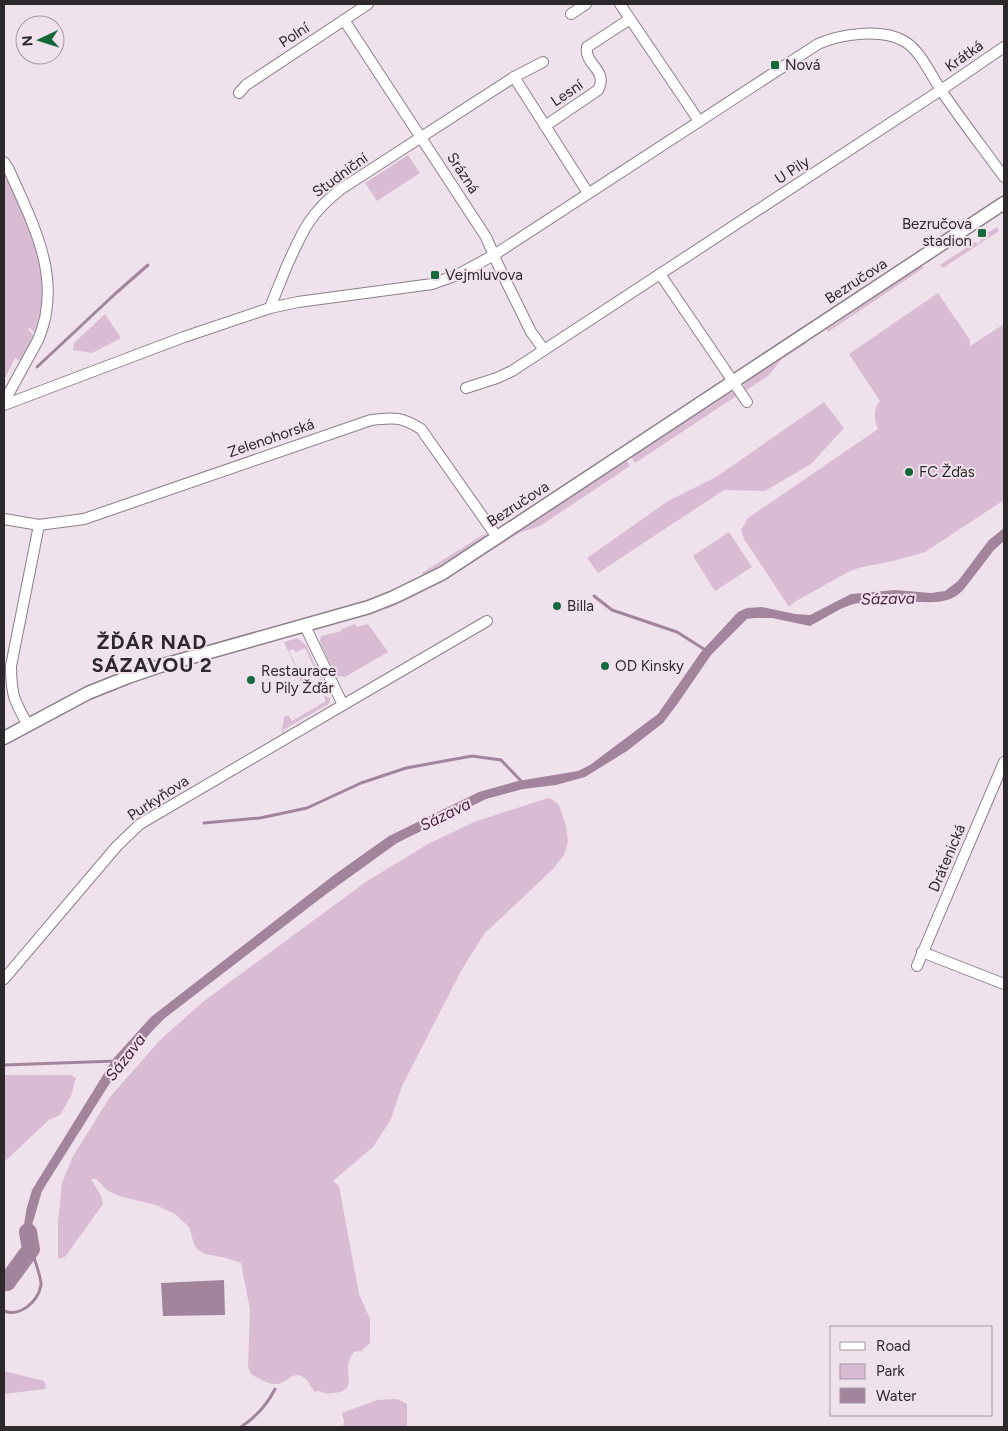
<svg xmlns="http://www.w3.org/2000/svg" width="1008" height="1431" viewBox="0 0 1008 1431" font-family="Figtree,sans-serif">
	<rect width="100%" height="100%" fill="#f0e2ed"/>
	<g fill="#dabbd4">
		<polygon points="408,155 420,173 377,201 365,183"/>
		<path d="M4 168C21 206 44 247 44 290 44 305 40 321 38 336L30 328 28 329 35 337 22 362 15 358 4 380Z"/>
		<polygon points="997,227 999,231 943,268 940,265 975,242 977,244 981,241 980,238"/>
		<polygon points="920,267 925,267 828,332 826,330"/>
		<path d="M938 293 970 340V346L1004 324V500L925 552 893 561 862 567 850 571 796 601 789 607 744 539 741 530 748 518 878 429C874 421 873 408 880 401L849 354Z"/>
		<polygon points="105,314 121,338 92,353 73,350 74,343"/>
		<polygon points="806,341 807,343 782,359 768,376 745,391 744,384 747,381"/>
		<polygon points="733,392 738,395 635,463 631,457 730,393"/>
		<polygon points="824,402 844,428 811,464 765,491 724,490 598,573 587,558 668,501 716,477"/>
		<polygon points="626,460 630,466 540,526 519,533 439,584 405,601 384,610 401,599 467,565"/>
		<polygon points="729,532 752,567 715,591 693,556"/>
		<polygon points="486,533 485,538 447,563 424,576 422,573"/>
		<polygon points="355,624 356,627 368,624 388,652 345,677 338,676 335,674 320,642 321,636 342,631 341,629"/>
		<polygon points="297,638 306,645 322,681 321,682 305,648 296,652 293,649 289,651 304,682 300,681 299,674 284,642"/>
		<polygon points="325,696 330,698 330,701 328,705 327,705 283,730 284,733 282,735 282,729 284,717 288,715 292,721 326,701 324,697"/>
		<path d="M548 798 553 800 559 805 566 826 568 842 564 855 553 869 484 934 461 971 402 1086 390 1121 373 1147 333 1181 339 1186 359 1294 370 1319V1343L361 1351 354 1352C351 1356 348 1362 348 1367 348 1380 354 1391 334 1393 328 1394 325 1394 319 1391L315 1392C311 1388 309 1382 306 1379 293 1368 289 1383 277 1384 269 1385 258 1378 251 1374L248 1367 250 1310 241 1263 226 1258 205 1254 197 1249 194 1244 189 1227 175 1214 156 1205 122 1197 108 1191 96 1179H91L101 1196 103 1204 65 1257 58 1259V1223L62 1183 73 1156 110 1097 160 1040 204 1001 367 881 428 844 474 822Z"/>
		<polygon points="4,1075 71,1075 76,1078 71,1096 60,1115 49,1120 4,1162"/>
		<polygon points="4,1371 44,1381 46,1386 45,1389 4,1394"/>
		<polygon points="397,1399 407,1404 407,1427 343,1427 344,1421 342,1413 377,1400"/>
	</g>
	<g fill="#a2849c">
		<path d="M1004 528V541L994 550 964 589C946 609 922 600 898 601 886 601 871 601 859 603 843 605 824 619 810 626L772 618H755L747 619 711 655 678 703 663 723 627 751 585 777 556 785 523 789 486 799 397 843 325 895 165 1018 155 1028 120 1067 42 1191 32 1225 36 1248 35 1252 30 1258 25 1248 24 1224 27 1207 32 1190 113 1059 151 1017 334 875 389 836 479 792 518 781 578 771 590 765 658 714 701 652 738 612 747 608 762 607 795 614 810 615 851 594 895 590 931 593 945 591 958 581 989 540Z"/>
		<polygon points="224,1280 225,1315 163,1316 161,1283"/>
	</g>
	<g fill="none" stroke-linecap="round" stroke-linejoin="round">
		<g stroke="#a2849c" stroke-width="3">
			<polyline points="37,367 116,293 148,265"/>
			<polyline points="594,596 612,610 677,632 707,651"/>
			<polyline points="204,823 260,818 307,808 361,783 406,768 472,756 501,760 523,783"/>
			<polyline points="4,1065 116,1061"/>
			<path d="M4 1311C20 1317 38 1302 41 1285 42 1280 34 1258 32 1251"/>
			<path d="M241 1427C256 1417 267 1405 275 1389"/>
		</g>
		<polyline stroke="#a2849c" stroke-width="18" points="4,1281 7,1282 31,1249 28,1232"/>
		<defs>
			<g id="minor">
				<polyline points="620,4 699,121"/>
				<polyline points="571,14 586,4"/>
				<polyline points="344,20 486,237 499,267 531,332 544,350"/>
				<polyline points="514,77 588,193"/>
				<polyline points="239,93 246,85 368,4"/>
				<path d="M545 126 598 90C609 70 584 65 587 47L630 19"/>
				<path d="M4 162 9 170C33 224 64 280 38 340L4 402"/>
				<polyline points="660,274 747,402"/>
				<path d="M270 308C275 294 281 281 286 268 302 232 309 214 341 189L514 77 543 62"/>
				<polyline points="466,388 497,378 512,371 947,86 1004,47"/>
				<path d="M4 405 184 337 270 308 298 302 432 284 457 275 494 255 818 44C841 34 881 28 904 41 921 51 930 74 941 90 961 120 983 148 1004 177"/>
				<path d="M4 519 39 525 84 519 371 420C394 417 402 417 421 429L497 537"/>
				<polyline points="343,705 487,621"/>
				<path d="M28 725C14 701 11 694 11 666L39 525"/>
				<polyline points="922,952 1004,984"/>
				<polyline points="917,966 1004,762"/>
				<polyline points="4,979 117,846 140,824 343,705 305,626"/>
			</g>
			<polyline id="major" points="4,738 88,693 128,677 160,666 369,607 394,597 443,573 1004,203"/>
		</defs>
		<use href="#minor" stroke="#8c7f89" stroke-width="12"/>
		<use href="#major" stroke="#8c7f89" stroke-width="15"/>
		<use href="#minor" stroke="#fff" stroke-width="10"/>
		<use href="#major" stroke="#fff" stroke-width="12"/>
	</g>
	<g fill="#156839" stroke="#f0e2ed" stroke-width="2">
		<rect x="770" y="60" width="10" height="10" rx="2.5"/>
		<rect x="977" y="228" width="10" height="10" rx="2.5"/>
		<rect x="430" y="270" width="10" height="10" rx="2.5"/>
		<circle cx="909" cy="472" r="5"/>
		<circle cx="557" cy="606" r="5"/>
		<circle cx="605" cy="666" r="5"/>
		<circle cx="251" cy="680" r="5"/>
	</g>
	<g text-anchor="middle" stroke-width="4" stroke-linejoin="round" paint-order="stroke">
		<g font-size="15" fill="#2d282c" stroke="#f0e2ed">
			<text transform="translate(294 35) rotate(-33)" y="5">Polní</text>
			<text transform="translate(964 56) rotate(-35)" y="5">Krátká</text>
			<text transform="translate(567 93) rotate(-34)" y="5">Lesní</text>
			<text transform="translate(792 170) rotate(-33)" y="5">U Pily</text>
			<text transform="translate(463 173) rotate(57)" y="5">Srázná</text>
			<text transform="translate(340 175) rotate(-36)" y="5">Studniční</text>
			<text transform="translate(856 281) rotate(-33)" y="5">Bezručova</text>
			<text transform="translate(271 438) rotate(-19)" y="5">Zelenohorská</text>
			<text transform="translate(518 504) rotate(-33)" y="5">Bezručova</text>
			<text transform="translate(158 798) rotate(-33)" y="5">Purkyňova</text>
			<text transform="translate(947 858) rotate(-67)" y="5">Drátenická</text>
		</g>
		<g font-size="15" fill="#2d282c" stroke="#f0e2ed" text-anchor="start">
			<text x="785" y="70">Nová</text>
			<text x="972" y="229" text-anchor="end">Bezručova<tspan x="972" dy="17">stadion</tspan></text>
			<text x="445" y="280">Vejmluvova</text>
			<text x="919" y="477">FC Žďas</text>
			<text x="567" y="611">Billa</text>
			<text x="615" y="671">OD Kinsky</text>
			<text x="261" y="676">Restaurace<tspan x="261" dy="17">U Pily Žďár</tspan></text>
		</g>
		<g font-size="16" font-style="italic" fill="#451d40" stroke="#f0e2ed">
			<text transform="translate(888 598) rotate(-1)" y="6">Sázava</text>
			<text transform="translate(445 814) rotate(-26)" y="6">Sázava</text>
			<text transform="translate(125 1057) rotate(-52)" y="6">Sázava</text>
		</g>
		<g font-size="20" font-weight="bold" letter-spacing="1" fill="#2d282c" stroke="#f0e2ed">
			<text x="152" y="649">ŽĎÁR NAD<tspan x="152" dy="23">SÁZAVOU 2</tspan></text>
		</g>
	</g>
	<rect width="1008" height="1431" fill="none" stroke="#2d282c" stroke-width="10"/>
	<rect x="830" y="1326" width="162" height="90" fill="#f0e2ed" stroke="#a298a0"/>
	<rect x="840" y="1342" width="25" height="8" fill="#ffffff" stroke="#a298a0"/>
	<text x="876" y="1351" font-size="15" fill="#2d282c">Road</text>
	<rect x="840" y="1364" width="25" height="15" fill="#dabbd4" stroke="#a298a0"/>
	<text x="876" y="1376" font-size="15" fill="#2d282c">Park</text>
	<rect x="840" y="1388" width="25" height="15" fill="#a2849c" stroke="#a298a0"/>
	<text x="876" y="1401" font-size="15" fill="#2d282c">Water</text>
	<g transform="translate(40 40) rotate(266)"><circle r="24" fill="#f0e2ed" stroke="#a298a0"/>
	<path d="M0-4L9 19L0 12L-9 19Z" fill="#156839"/>
	<text y="-8" font-size="14" font-weight="bold" text-anchor="middle" fill="#2d282c">N</text>
	</g>
</svg>
